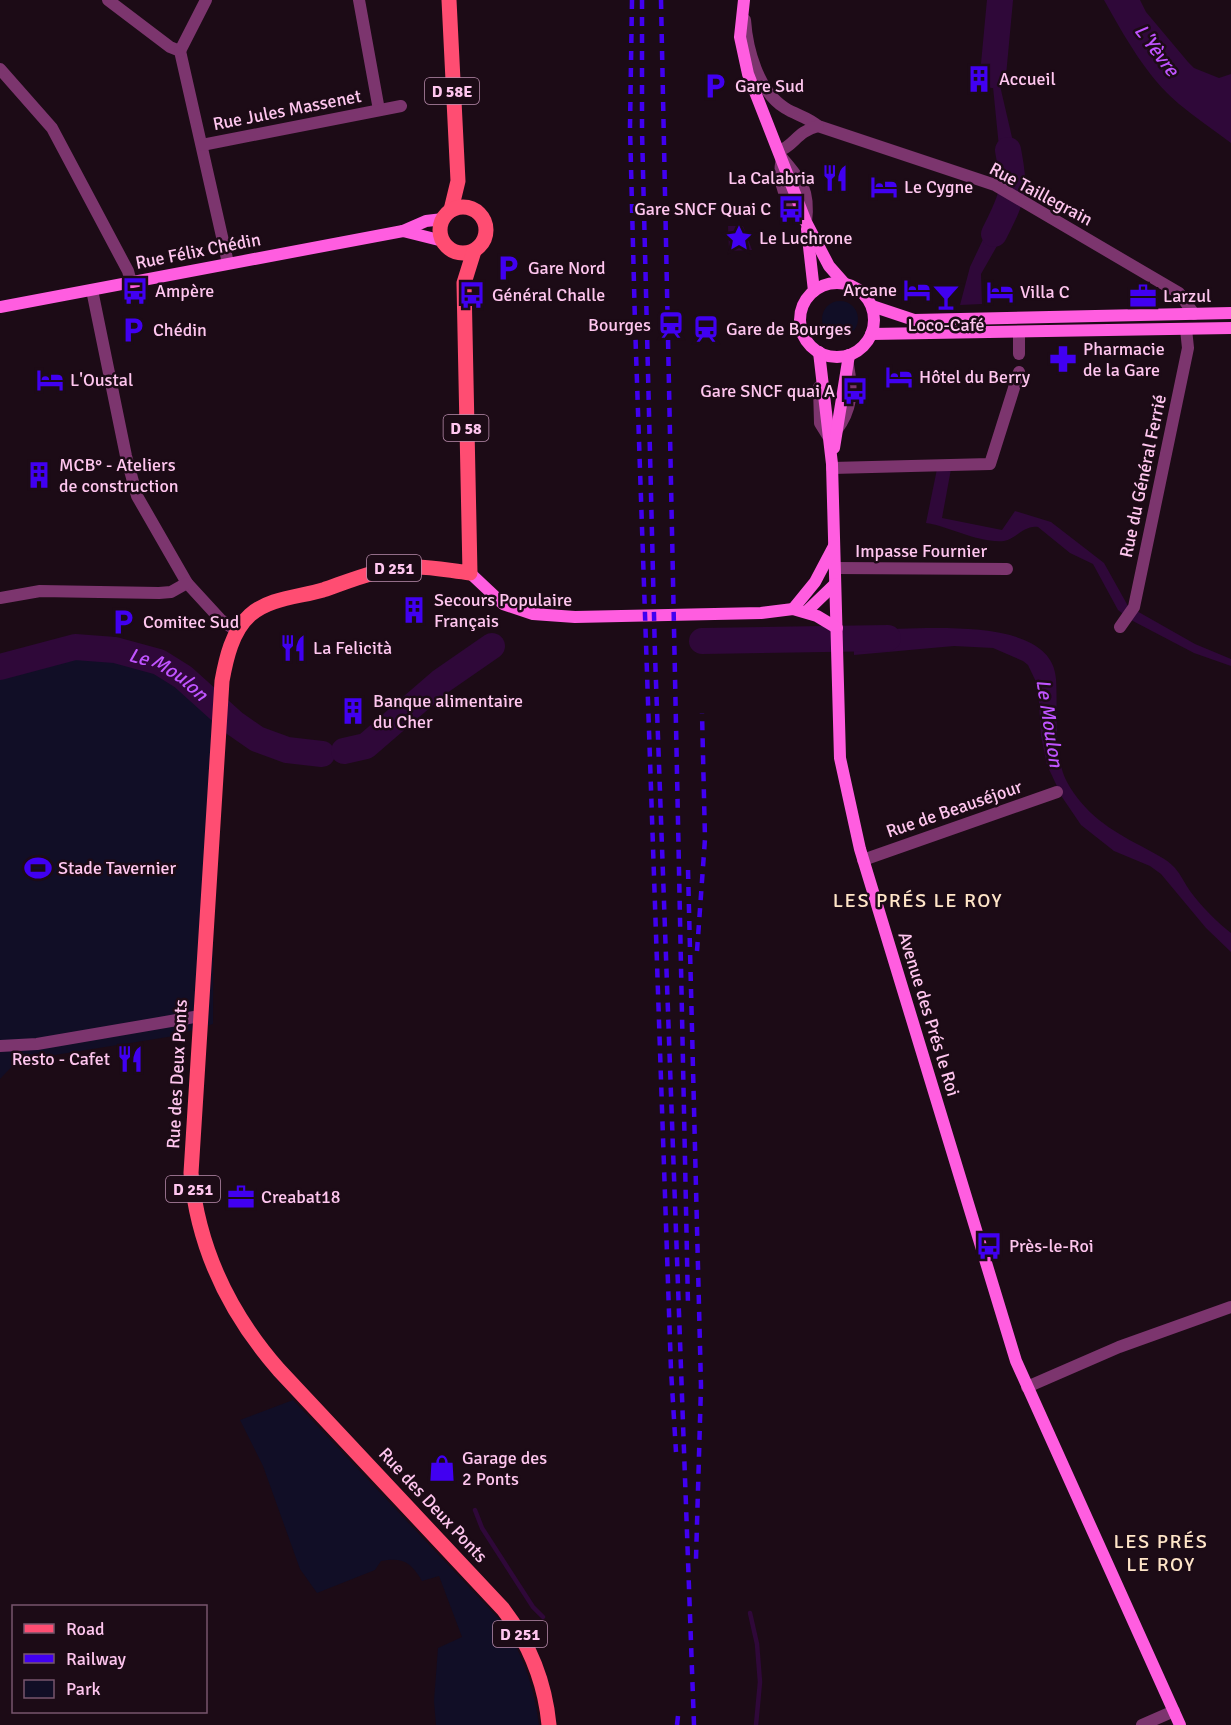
<svg xmlns="http://www.w3.org/2000/svg" width="1231" height="1725" viewBox="0 0 1231 1725" font-family="Signika,sans-serif">
	<rect width="100%" height="100%" fill="#1c0b16"/>
	<g fill="#110e26">
		<circle cx="840" cy="319" r="18"/>
		<path d="M75 647C103 649 132 651 158 662 180 671 197 690 214 705L213 1024 174 1036 17 1061 0 1079V667Z"/>
		<path d="M293 1400 500 1620C523 1653 534 1686 539 1725H436L434 1701 438 1648 462 1637 439 1576 422 1581C411 1562 403 1557 381 1561L375 1570 317 1593 300 1569 263 1466 240 1420Z"/>
	</g>
	<g fill="#2f0839">
		<path d="M1104 0H1140L1146 12 1188 62 1194 68 1219 78 1231 74V143C1214 130 1196 118 1179 104 1146 76 1125 37 1104 0Z"/>
		<polygon points="990,41 1000,42 998,77 1024,189 1002,177 992,77 986,76"/>
		<polygon points="997,197 1018,209 981,274 982,304 960,305 970,267 995,214"/>
		<polygon points="728,226 743,226 752,250 729,251"/>
		<path d="M937 469H951L942 518 1002 530 1015 511 1051 522 1104 563 1128 606 1195 644 1231 659V666L1194 653 1131 620 1118 610 1093 564 1070 553 1038 527C1024 525 1016 539 1004 541 977 543 952 527 926 523Z"/>
		<path d="M853 629C901 633 1052 609 1056 679 1058 707 1053 757 1067 782 1084 813 1110 830 1141 846 1153 853 1166 858 1175 868 1181 875 1185 884 1190 891 1202 907 1216 921 1231 933V952L1206 928 1161 874 1150 866 1114 851 1081 825 1062 797 1047 765 1041 736 1038 686 1028 665 1023 661 993 648 954 646 854 655Z"/>
	</g>
	<g fill="none" stroke-linecap="round" stroke-linejoin="round">
		<g stroke="#2f0839" stroke-width="4.5">
			<polyline points="475,1510 482,1528 533,1607 543,1617"/>
			<polyline points="750,1613 757,1644 760,1682 756,1725"/>
		</g>
		<g stroke="#2f0839" stroke-width="26">
			<polyline points="993,75 1000,0"/>
			<path d="M994 234C1013 196 1016 192 1008 150"/>
			<polyline points="702,641 888,638"/>
			<path id="s1" d="M0 667 75 647 115 650 159 662 183 677 234 723 257 739 287 750 322 754"/>
			<polyline points="344,751 366,746 440,682 492,646"/>
		</g>
		<g stroke="#7c356e" stroke-width="12">
			<polyline points="108,0 170,47 180,51 228,263"/>
			<polyline points="359,0 379,110"/>
			<path d="M745 20C747 49 758 91 785 108 796 115 808 117 818 126L995 185 1179 293 1194 314"/>
			<polyline points="180,51 206,0"/>
			<polyline points="0,69 52,128 128,271 131,282"/>
			<polyline points="202,145 401,106"/>
			<path d="M779 151C795 145 796 132 818 126"/>
			<path d="M782 158C776 184 787 205 806 222"/>
			<path d="M782 158C802 181 810 191 806 222"/>
			<polyline points="92,290 126,456 137,496 187,583 221,620 237,631"/>
			<polyline points="1019,332 1019,354"/>
			<polyline points="819,387 820,423 828,436"/>
			<path d="M836 431C852 410 853 391 848 365"/>
			<polyline points="832,468 990,464 1019,372"/>
			<polyline points="835,568 1007,569"/>
			<polyline points="0,598 40,591 159,593 171,592 187,583"/>
			<polyline points="1120,627 1134,607 1188,348 1186,329"/>
			<polyline points="863,860 1057,792"/>
			<polyline points="0,1046 37,1044 200,1016"/>
			<polyline points="1027,1387 1119,1347 1231,1307"/>
			<polyline points="1142,1725 1174,1711"/>
		</g>
		<g stroke="#ff5de0" stroke-width="12">
			<polyline points="744,0 740,37 748,74 806,222 829,266 844,283"/>
			<polyline points="807,229 814,291"/>
			<polyline points="403,231 443,241"/>
			<circle cx="837" cy="320" r="37"/>
			<polyline points="872,306 914,320 1231,313"/>
			<polyline points="0,307 403,231 426,221 443,219"/>
			<polyline points="871,334 1231,328"/>
			<polyline points="819,352 832,464 840,758 860,849 1016,1361 1180,1725"/>
			<polyline points="834,448 849,355"/>
			<polyline points="470,573 503,604 533,614 575,617 761,613 793,609 817,616 837,628"/>
			<polyline points="793,609 815,582 834,546"/>
			<polyline points="807,611 835,584"/>
		</g>
		<g stroke="#ff4d72" stroke-width="15">
			<polyline points="449,0 458,181 451,210"/>
			<circle cx="463" cy="230" r="23"/>
			<path d="M474 251 464 283 470 573C451 571 430 566 411 567 379 568 352 580 323 590 299 597 269 598 250 615 232 631 226 659 222 681L191 1173C198 1249 229 1313 279 1370L503 1609C529 1643 545 1682 549 1725"/>
		</g>
		<g stroke="#4100f1" stroke-width="4.5" stroke-dasharray="9 8" stroke-linecap="butt">
			<polyline points="632,0 630,127 635,324 671,1370 676,1452"/>
			<polyline points="642,0 642,131 655,655 694,1725"/>
			<polyline points="661,0 688,1305"/>
			<polyline points="688,870 701,1386 696,1559"/>
			<polyline points="697,951 705,839 702,713"/>
			<polyline points="677,1725 678,1716"/>
		</g>
	</g>
	<defs>
		<symbol id="building-bare" viewBox="-9 -9 18 18"><path d="M-4-6H4V6H1V3H-1V6H-4ZM-2.5-4.3h1.7v1.8h-1.7ZM.8-4.3h1.7v1.8H.8ZM-2.5-1h1.7V.8h-1.7ZM.8-1h1.7V.8H.8Z" fill="#4100f1" stroke="#1c0b16" stroke-width="2.5" paint-order="stroke"/></symbol>
		<symbol id="parking-bare" viewBox="-9 -9 18 18"><path d="M-3.5-5.5H1a3.5 3.5 0 0 1 0 7H-1V5.5H-3.5ZM-1-3.4V-.6H.8a1.4 1.4 0 0 0 0-2.8Z" fill="#4100f1" stroke="#1c0b16" stroke-width="2.5" paint-order="stroke"/></symbol>
		<symbol id="restaurant-bare" viewBox="-9 -9 18 18"><path d="M-5-6h1v4h1v-4h1v4h1v-4h1v5L-1.5 .5V6h-2V.5L-5-1ZM5-6V6H3V1.5H1.5Q1.5-4 5-6Z" fill="#4100f1" stroke="#1c0b16" stroke-width="2.5" paint-order="stroke"/></symbol>
		<symbol id="hotel-bare" viewBox="-9 -9 18 18"><path d="M-6-4.5h1.5V1H6V5H4.5V3h-9V5H-6ZM-4 0a1.8 1.8 0 1 1 3.6 0ZM.5 0V-2.5h3Q6-2.5 6 0Z" fill="#4100f1" stroke="#1c0b16" stroke-width="2.5" paint-order="stroke"/></symbol>
		<symbol id="bus-bare" viewBox="-9 -9 18 18"><path d="M-5-6H5V4H4V6H2V4H-2V6H-4V4H-5ZM-3.5-4V0h7V-4ZM-3.5 1.2v1.5H-2V1.2ZM2 1.2v1.5H3.5V1.2Z" fill="#4100f1" stroke="#1c0b16" stroke-width="2.5" paint-order="stroke"/></symbol>
		<symbol id="sight-bare" viewBox="-9 -9 18 18"><path d="M0-6L1.8-2.2L6-1.7L2.9 1.2L3.7 5.4L0 3.3L-3.7 5.4L-2.9 1.2L-6-1.7L-1.8-2.2Z" fill="#4100f1" stroke="#1c0b16" stroke-width="2.5" paint-order="stroke"/></symbol>
		<symbol id="office-bare" viewBox="-9 -9 18 18"><path d="M-6-3h4V-5.5h4V-3h4V5H-6ZM-1-4.5V-3h2v-1.5ZM-6 0V1H6V0Z" fill="#4100f1" stroke="#1c0b16" stroke-width="2.5" paint-order="stroke"/></symbol>
		<symbol id="bar-bare" viewBox="-9 -9 18 18"><path d="M-6-5H6L.8 .8V4.5H3.5V6h-7V4.5H-.8V.8Z" fill="#4100f1" stroke="#1c0b16" stroke-width="2.5" paint-order="stroke"/></symbol>
		<symbol id="station-bare" viewBox="-9 -9 18 18"><path d="M-3-6H3Q5-6 5-4V2Q5 4 3 4L4.5 6H3L1.5 4h-3L-3 6H-4.5L-3 4Q-5 4-5 2V-4Q-5-6-3-6ZM-3.5-4v3h7v-3ZM-3.5 1v1.5H-2V1ZM2 1v1.5H3.5V1Z" fill="#4100f1" stroke="#1c0b16" stroke-width="2.5" paint-order="stroke"/></symbol>
		<symbol id="pharmacy-bare" viewBox="-9 -9 18 18"><path d="M-2-6h4v4h4v4h-4v4h-4v-4h-4v-4h4Z" fill="#4100f1" stroke="#1c0b16" stroke-width="2.5" paint-order="stroke"/></symbol>
		<symbol id="stadium-bare" viewBox="-9 -9 18 18"><path d="M0-5a6.5 5 0 1 0 0 10a6.5 5 0 1 0 0-10ZM-3.5-1.8h7v3.6h-7Z" fill="#4100f1" stroke="#1c0b16" stroke-width="2.5" paint-order="stroke"/></symbol>
		<symbol id="shop-bare" viewBox="-9 -9 18 18"><path d="M-5-2.5h2.3a2.7 3.5 0 0 1 5.4 0H5L5.5 6h-11ZM-1.5-2.5h3a1.5 2.3 0 0 0-3 0Z" fill="#4100f1" stroke="#1c0b16" stroke-width="2.5" paint-order="stroke"/></symbol>
	</defs>
	<g fill-rule="evenodd">
		<use href="#building-bare" x="960" y="60" width="38" height="38"/>
		<use href="#parking-bare" x="696" y="67" width="38" height="38"/>
		<use href="#restaurant-bare" x="816" y="159" width="38" height="38"/>
		<use href="#hotel-bare" x="865" y="168" width="38" height="38"/>
		<use href="#bus-bare" x="772" y="190" width="38" height="38"/>
		<use href="#sight-bare" x="720" y="219" width="38" height="38"/>
		<use href="#parking-bare" x="489" y="249" width="38" height="38"/>
		<use href="#hotel-bare" x="898" y="271" width="38" height="38"/>
		<use href="#bus-bare" x="116" y="272" width="38" height="38"/>
		<use href="#hotel-bare" x="981" y="273" width="38" height="38"/>
		<use href="#bus-bare" x="453" y="276" width="38" height="38"/>
		<use href="#office-bare" x="1124" y="277" width="38" height="38"/>
		<use href="#bar-bare" x="927" y="278" width="38" height="38"/>
		<use href="#station-bare" x="652" y="306" width="38" height="38"/>
		<use href="#station-bare" x="687" y="310" width="38" height="38"/>
		<use href="#parking-bare" x="114" y="311" width="38" height="38"/>
		<use href="#pharmacy-bare" x="1044" y="340" width="38" height="38"/>
		<use href="#hotel-bare" x="880" y="358" width="38" height="38"/>
		<use href="#hotel-bare" x="31" y="361" width="38" height="38"/>
		<use href="#bus-bare" x="836" y="372" width="38" height="38"/>
		<use href="#building-bare" x="20" y="456" width="38" height="38"/>
		<use href="#building-bare" x="395" y="591" width="38" height="38"/>
		<use href="#parking-bare" x="104" y="603" width="38" height="38"/>
		<use href="#restaurant-bare" x="274" y="629" width="38" height="38"/>
		<use href="#building-bare" x="334" y="692" width="38" height="38"/>
		<use href="#stadium-bare" x="19" y="849" width="38" height="38"/>
		<use href="#restaurant-bare" x="111" y="1040" width="38" height="38"/>
		<use href="#office-bare" x="222" y="1178" width="38" height="38"/>
		<use href="#bus-bare" x="970" y="1227" width="38" height="38"/>
		<use href="#shop-bare" x="423" y="1449" width="38" height="38"/>
	</g>
	<g text-anchor="middle" stroke-width="5" stroke-linejoin="round" paint-order="stroke">
		<g fill="#1c0b16" stroke="#bb8eae" stroke-width="1.5">
			<rect x="425" y="78" width="54" height="26" rx="4.5"/>
			<rect x="443.5" y="415" width="45" height="26" rx="4.5"/>
			<rect x="367" y="555" width="54" height="26" rx="4.5"/>
			<rect x="166" y="1176" width="54" height="26" rx="4.5"/>
			<rect x="493" y="1621" width="54" height="26" rx="4.5"/>
		</g>
		<g font-size="16" font-weight="bold" fill="#ffc6ef">
			<text x="452" y="97">D 58E</text>
			<text x="466" y="434">D 58</text>
			<text x="394" y="574">D 251</text>
			<text x="193" y="1195">D 251</text>
			<text x="520" y="1640">D 251</text>
		</g>
		<g font-size="18" fill="#ffc6ef" stroke="#1c0b16" text-anchor="start">
			<text x="999" y="85">Accueil</text>
			<text x="735" y="92">Gare Sud</text>
			<text x="815" y="184" text-anchor="end">La Calabria</text>
			<text x="904" y="193">Le Cygne</text>
			<text x="771" y="215" text-anchor="end">Gare SNCF Quai C</text>
			<text x="759" y="244">Le Luchrone</text>
			<text x="528" y="274">Gare Nord</text>
			<text x="897" y="296" text-anchor="end">Arcane</text>
			<text x="155" y="297">Ampère</text>
			<text x="1020" y="298">Villa C</text>
			<text x="492" y="301">Général Challe</text>
			<text x="1163" y="302">Larzul</text>
			<text x="651" y="331" text-anchor="end">Bourges</text>
			<text x="946" y="331" text-anchor="middle">Loco-Café</text>
			<text x="726" y="335">Gare de Bourges</text>
			<text x="153" y="336">Chédin</text>
			<text x="1083" y="355">Pharmacie<tspan x="1083" dy="21">de la Gare</tspan></text>
			<text x="919" y="383">Hôtel du Berry</text>
			<text x="70" y="386">L'Oustal</text>
			<text x="835" y="397" text-anchor="end">Gare SNCF quai A</text>
			<text x="59" y="471">MCB° - Ateliers<tspan x="59" dy="21">de construction</tspan></text>
			<text x="434" y="606">Secours Populaire<tspan x="434" dy="21">Français</tspan></text>
			<text x="143" y="628">Comitec Sud</text>
			<text x="313" y="654">La Felicità</text>
			<text x="373" y="707">Banque alimentaire<tspan x="373" dy="21">du Cher</tspan></text>
			<text x="58" y="874">Stade Tavernier</text>
			<text x="110" y="1065" text-anchor="end">Resto - Cafet</text>
			<text x="261" y="1203">Creabat18</text>
			<text x="1009" y="1252">Près-le-Roi</text>
			<text x="462" y="1464">Garage des<tspan x="462" dy="21">2 Ponts</tspan></text>
		</g>
		<g font-size="18" fill="#ffc6ef" stroke="#1c0b16">
			<text transform="translate(287 110) rotate(-11)" y="6">Rue Jules Massenet</text>
			<text transform="translate(1041 194) rotate(28)" y="6">Rue Taillegrain</text>
			<text transform="translate(198 251) rotate(-11)" y="6">Rue Félix Chédin</text>
			<text transform="translate(1143 476) rotate(-78)" y="6">Rue du Général Ferrié</text>
			<text x="921" y="557">Impasse Fournier</text>
			<text transform="translate(954 809) rotate(-19)" y="6">Rue de Beauséjour</text>
			<text transform="translate(929 1014) rotate(73)" y="6">Avenue des Prés le Roi</text>
			<text transform="translate(177 1074) rotate(-87)" y="6">Rue des Deux Ponts</text>
			<text transform="translate(433 1505) rotate(47)" y="6">Rue des Deux Ponts</text>
		</g>
		<g font-size="20" font-style="italic" fill="#c054ff" stroke="#1c0b16">
			<text transform="translate(1157 50) rotate(53)" y="7">L'Yèvre</text>
			<text dy="7" stroke="none"><textPath href="#s1" startOffset="177">Le Moulon</textPath></text>
			<text transform="translate(1050 723) rotate(81)" y="7">Le Moulon</text>
		</g>
		<g font-size="20" letter-spacing="1.5" fill="#ffe5c8" stroke="#1c0b16">
			<text x="918" y="907">LES PRÉS LE ROY</text>
			<text x="1161" y="1548">LES PRÉS<tspan x="1161" dy="23">LE ROY</tspan></text>
		</g>
	</g>
	<rect x="12" y="1605" width="195" height="108" fill="#1c0b16" stroke="#77566d" stroke-width="1.5"/>
	<rect x="24" y="1624" width="30" height="9" fill="#ff4d72" stroke="#77566d" stroke-width="1.5"/>
	<text x="66" y="1635" font-size="18" fill="#ffc6ef">Road</text>
	<rect x="24" y="1654" width="30" height="9" fill="#4100f1" stroke="#77566d" stroke-width="1.5"/>
	<text x="66" y="1665" font-size="18" fill="#ffc6ef">Railway</text>
	<rect x="24" y="1680" width="30" height="18" fill="#110e26" stroke="#77566d" stroke-width="1.5"/>
	<text x="66" y="1695" font-size="18" fill="#ffc6ef">Park</text>
</svg>
